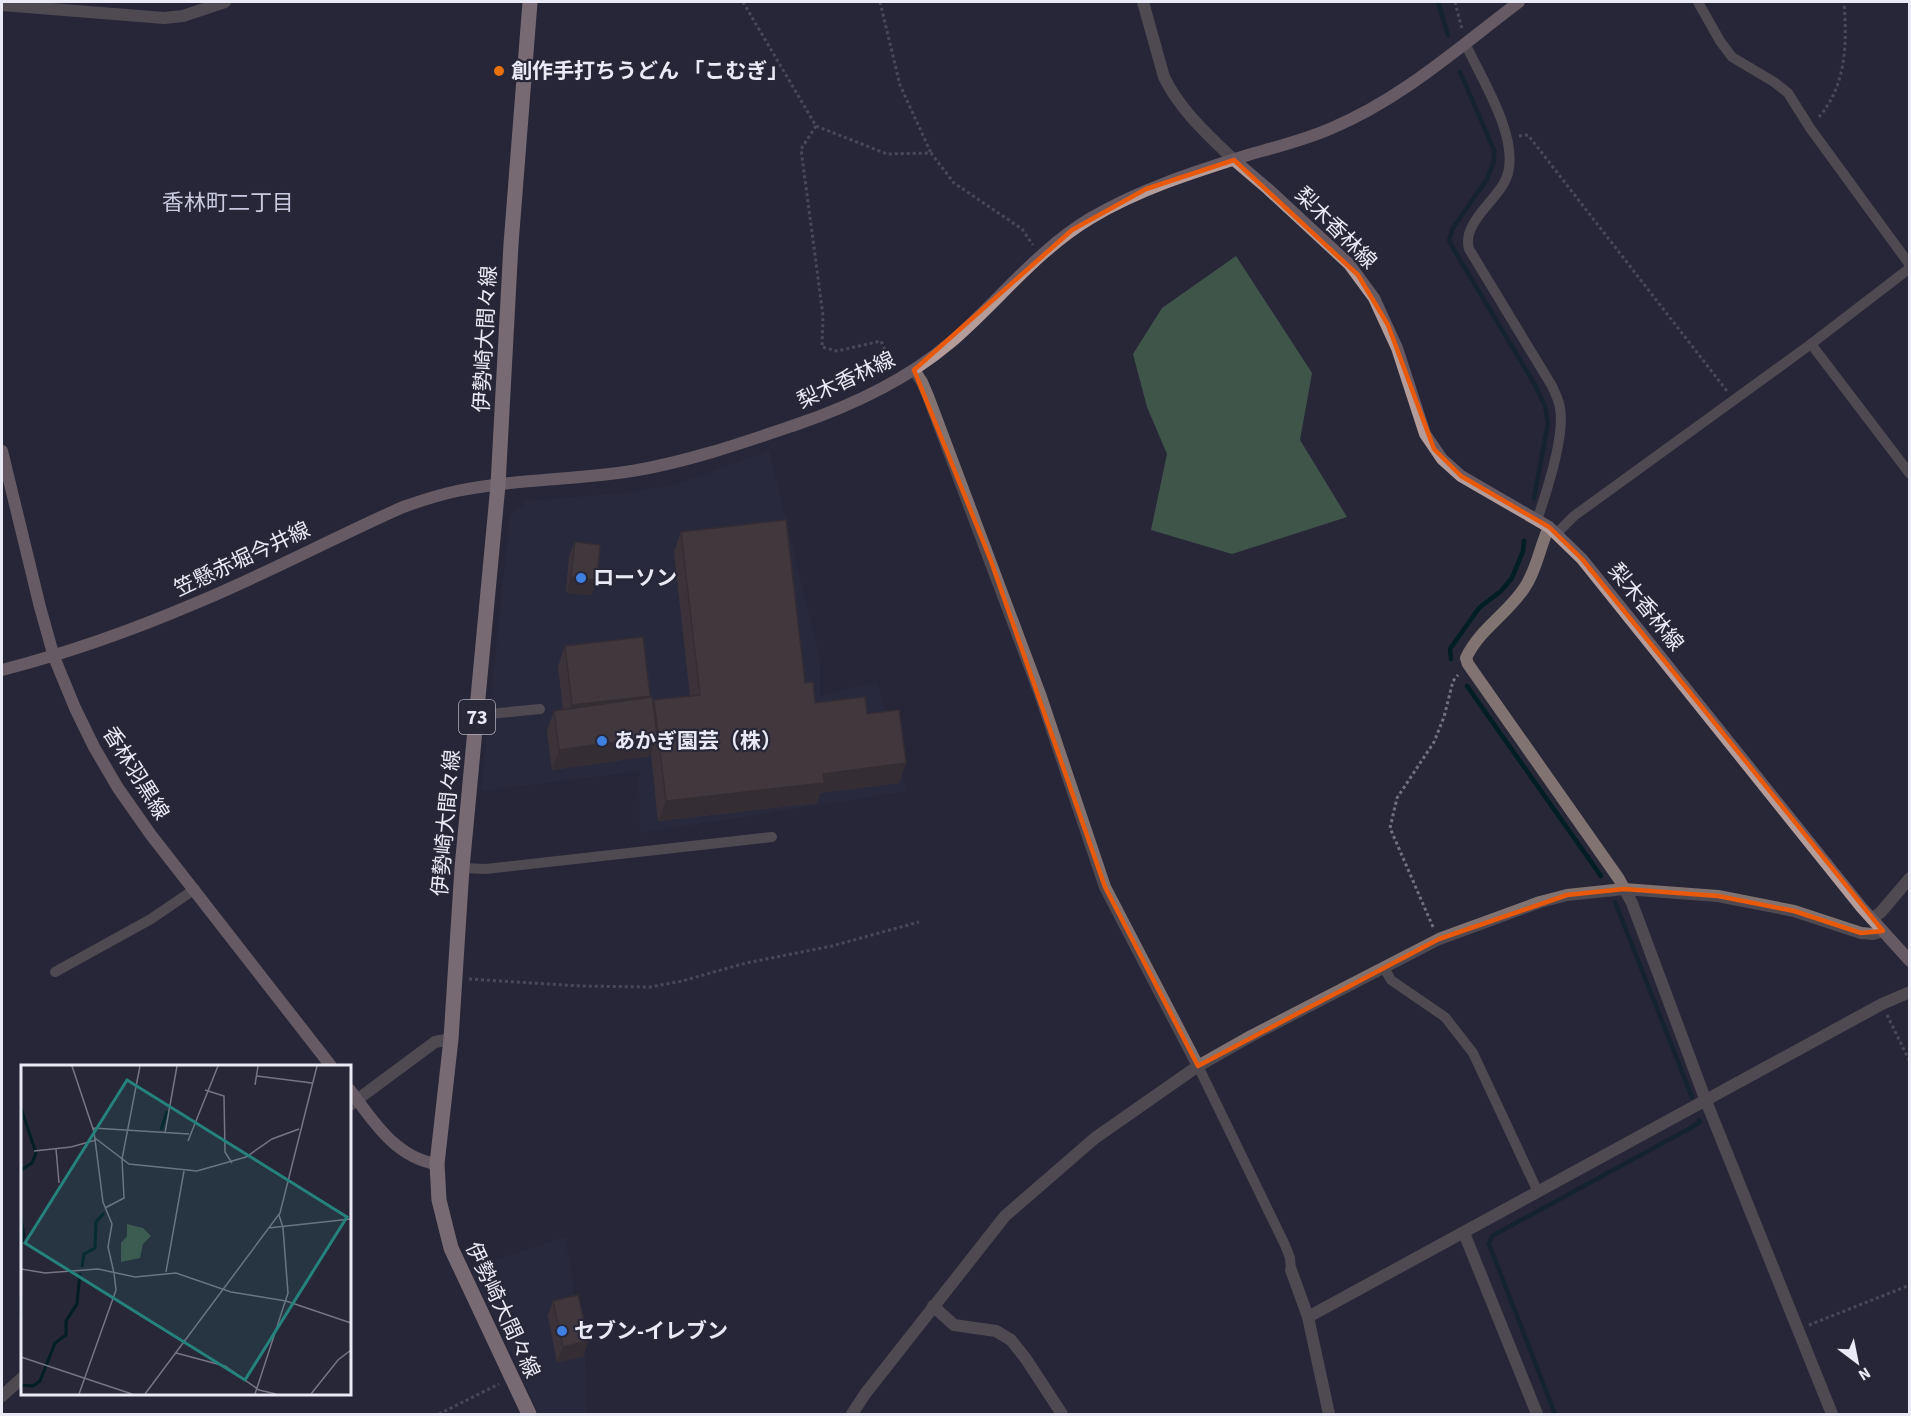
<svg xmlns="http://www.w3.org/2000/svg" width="1911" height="1416" viewBox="0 0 1911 1416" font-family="'Source Sans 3','Noto Sans JP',sans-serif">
	<rect width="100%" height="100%" fill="#272738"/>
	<g fill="#2e2e45">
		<polygon points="769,451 820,660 820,696 877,682 906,791 640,833 639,771 481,791 510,517 527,501 626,493 674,485"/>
		<polygon points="565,1237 585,1358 586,1414 539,1414 500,1328 470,1269"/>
	</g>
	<polygon fill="#40554a" points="1236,256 1312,373 1300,440 1347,517 1232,554 1151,530 1167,454 1147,407 1133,354 1162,308"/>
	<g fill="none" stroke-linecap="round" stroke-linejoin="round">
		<g stroke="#001e24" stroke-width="4.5">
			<polyline points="1438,2 1448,35"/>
			<polyline points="1460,72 1494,150 1494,161 1487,179 1453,228 1449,240 1453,248 1534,383 1545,406 1548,423 1534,498"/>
			<polyline points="1451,659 1450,649 1479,608 1501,591 1512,578 1523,551 1524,541"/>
			<polyline points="1467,686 1601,876"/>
			<polyline points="1615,902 1692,1097"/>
			<polyline points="1555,1414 1489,1244 1492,1236 1694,1126 1700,1122 1699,1120"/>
		</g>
		<g stroke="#717180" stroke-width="3" stroke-dasharray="3 3" stroke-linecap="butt">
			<polyline points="743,2 816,126 887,154 931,153 954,183 1022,229 1033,245"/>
			<polyline points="880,2 900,85 931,153"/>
			<polyline points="1455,2 1462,29"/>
			<path d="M1819 117C1847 84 1847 43 1844 2"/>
			<polyline points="816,126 801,149 823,316 822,347 837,351 881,341 892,366"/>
			<polyline points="1519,136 1528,135 1727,391"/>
			<polyline points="1433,927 1390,828 1397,798 1434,742 1444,717 1453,681 1458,675"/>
			<polyline points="469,979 580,986 650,987 682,981 746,963 832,946 919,922"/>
			<polyline points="1887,1015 1910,1062"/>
			<polyline points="1809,1325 1910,1285"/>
			<polyline points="439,1414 499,1384"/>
		</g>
		<g stroke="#817371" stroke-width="10">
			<polyline points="1698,2 1720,41 1732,57 1774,82 1788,93 1810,128 1910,265"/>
			<path d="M1465 43C1481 78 1518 135 1508 173 1502 198 1461 221 1469 249L1552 386C1555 393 1559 400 1560 408 1565 435 1546 494 1537 520"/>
			<polyline points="1811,344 1910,474"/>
			<polyline points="1556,534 1574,516 1811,344 1910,268"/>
			<polyline points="477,713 489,714 540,709"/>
			<polyline points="462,868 486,869 772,837"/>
			<polyline points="1384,968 1391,980 1445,1017 1473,1053 1538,1192"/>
			<polyline points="55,972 151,919 195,889"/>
			<polyline points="1198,1066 1285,1245 1290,1258 1291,1270"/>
		</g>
		<g stroke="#817371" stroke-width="12">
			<path d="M1143 2 1164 77C1180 110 1208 135 1234 160"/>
			<polyline points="2,5 164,18 183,16 225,2"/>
			<polyline points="914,370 922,382 928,396 1040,694 1105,887 1198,1066"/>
			<path d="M1549 527C1540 546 1537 569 1525 587 1508 614 1480 628 1466 658L1468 664 1619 879 1632 903 1706 1101 1832 1414"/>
			<polyline points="1872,919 1881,912 1910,878"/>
			<polyline points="350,1105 435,1042 451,1039"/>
			<polyline points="1464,1233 1537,1414"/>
			<polyline points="1291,1270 1308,1317 1329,1414"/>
			<polyline points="933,1306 954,1325 996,1331 1011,1340 1026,1359 1062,1414"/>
			<polyline points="1308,1317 1882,1004 1910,992"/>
			<polyline points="2,1396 22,1378"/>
			<polyline points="852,1414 865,1394 1005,1216 1095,1138 1198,1066 1251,1036 1439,939 1540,902 1567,895 1624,889 1718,896 1794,911 1861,933 1873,934 1883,931"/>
		</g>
		<g stroke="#b49c9a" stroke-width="12">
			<polyline points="1234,160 1268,189 1349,264 1374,298 1397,348 1425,434 1442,459 1461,476 1549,527 1582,559 1862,908 1910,961"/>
			<polyline points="2,451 40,607 54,657 75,708 94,747 118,788 151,835 331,1066"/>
			<path d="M2 670C68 653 133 630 196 603 266 574 333 538 403 507 420 501 438 495 457 491 514 479 574 480 632 471 687 462 742 443 795 425 851 406 905 381 950 343 998 302 1037 250 1091 218 1140 189 1194 172 1248 155 1276 147 1305 140 1332 128 1403 98 1459 47 1519 2"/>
			<path d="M350 1090C373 1121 396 1158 437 1164"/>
		</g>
		<polyline stroke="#dbbdb9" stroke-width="15" points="529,1414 451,1248 439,1200 437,1164 451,1039 462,868 498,485 511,244 530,2"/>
	</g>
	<g fill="#55443b">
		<polygon points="681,532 805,683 815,703 867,714 906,763 899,783 820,793 817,803 658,821 651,754 650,756 552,770 547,731 554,711 563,710 558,666 565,646 650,698 653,704 654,700 690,696 674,552"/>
		<polygon points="575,542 597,580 591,595 566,593 569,557"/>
		<polygon points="553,1301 588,1341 583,1357 557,1362 548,1316"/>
	</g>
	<g fill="#453730">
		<polygon points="571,577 597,580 591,595 566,593"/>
		<polygon points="650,696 643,716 565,725 572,705"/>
		<polygon points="657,736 650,756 552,770 559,750"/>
		<polygon points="906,763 899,783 820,793 817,803 658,821 666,801 823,774"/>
		<polygon points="588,1341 583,1357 557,1362 563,1347"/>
	</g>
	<g fill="#634f45" stroke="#453730" stroke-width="1.5">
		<polygon points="786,520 805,683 813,682 815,703 865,697 867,714 899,710 906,763 823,774 824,783 666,801 654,700 700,695 681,532"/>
		<polygon points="575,542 600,545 597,580 571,577"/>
		<polygon points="643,637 650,696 572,705 565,646"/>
		<polygon points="652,697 657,736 559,750 554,711"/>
		<polygon points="578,1295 588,1341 563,1347 553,1301"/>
	</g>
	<path d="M0 0H1911V1416H0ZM1234 160 1358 275 1388 325 1434 449 1461 476 1549 527 1582 559 1883 931 1861 933 1794 911 1718 896 1624 889 1567 895 1439 939 1198 1066 1105 887 991 561 914 370 1072 230 1146 189Z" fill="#272738" fill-opacity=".55" fill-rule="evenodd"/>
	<path fill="none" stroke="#e8590c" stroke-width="4.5" stroke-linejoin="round" d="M1234 160 1358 275 1388 325 1434 449 1461 476 1549 527 1582 559 1883 931 1861 933 1794 911 1718 896 1624 889 1567 895 1439 939 1198 1066 1105 887 991 561 914 370 1072 230 1146 189Z"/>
	<circle fill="#e8710a" stroke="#272738" stroke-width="2" cx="499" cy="71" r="6"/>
	<g fill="#3f7fe0" stroke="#272738" stroke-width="2">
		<circle cx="581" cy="578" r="6"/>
		<circle cx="602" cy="741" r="6"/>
		<circle cx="562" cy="1331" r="6"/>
	</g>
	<g text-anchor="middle" stroke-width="4.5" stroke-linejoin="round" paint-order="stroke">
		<rect fill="#272738" stroke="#afb0bc" stroke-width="1.5" x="459" y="700" width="36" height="34" rx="4.5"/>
		<g font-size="20" font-weight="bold" fill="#e9eaf5">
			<text x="477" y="724">73</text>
		</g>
		<g font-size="21" font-weight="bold" fill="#e9eaf5" stroke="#272738" text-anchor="start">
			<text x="511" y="78">創作手打ちうどん 「こむぎ」</text>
			<text x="593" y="585">ローソン</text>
			<text x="614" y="748">あかぎ園芸（株）</text>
			<text x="574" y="1338">セブン-イレブン</text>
		</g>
		<g font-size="21" fill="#e9eaf5" stroke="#272738">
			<text transform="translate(1336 228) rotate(45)" y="7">梨木香林線</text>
			<text transform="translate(485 339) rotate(-87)" y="7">伊勢崎大間々線</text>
			<text transform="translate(846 380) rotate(-25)" y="7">梨木香林線</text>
			<text transform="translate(242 559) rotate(-25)" y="7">笠懸赤堀今井線</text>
			<text transform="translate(1646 607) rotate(51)" y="7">梨木香林線</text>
			<text transform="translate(136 773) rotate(58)" y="7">香林羽黒線</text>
			<text transform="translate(446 823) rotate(-85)" y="7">伊勢崎大間々線</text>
			<text transform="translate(503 1310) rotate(65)" y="7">伊勢崎大間々線</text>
		</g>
		<g font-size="22" fill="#c9cae0" stroke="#272738">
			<text x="228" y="210">香林町二丁目</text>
		</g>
	</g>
	<g transform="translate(21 1065)">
		<rect width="330" height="330" fill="#272738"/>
		<path d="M106 159 122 163 130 171 122 179 119 193 100 197V178L106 171Z" fill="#40554a"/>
		<path fill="none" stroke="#001e24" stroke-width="3" d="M0 43 15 88 11 98 0 105M140 65 146 46M0 155 3 170 0 179M61 202 63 189 74 183 75 157 83 148M0 230V253M0 320 12 321 19 316 34 278 45 270V256L56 239 59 208"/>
		<path fill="none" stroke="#757584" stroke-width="1.5" d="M51 1 73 67 82 137 91 159 87 182 93 208M236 11 291 18M234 20 237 1M184 25 203 31 204 87 211 98M72 63 168 69M144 68 156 1M74 73 108 99 176 106 225 92 251 74 278 64M167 76 197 1M35 84 38 118M13 86 50 82 75 75M84 143 103 133 101 94 119 1M247 163 330 154M0 204 24 208 77 204 114 212 155 208 210 227 265 236 330 258M145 207 163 106M155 288 204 301 238 325 255 329M0 292 111 329M58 329 95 225 93 208M124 329 259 148 296 1M234 329 267 228 262 163 258 150M290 329 317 295 330 285"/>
		<path fill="#25827c" fill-opacity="0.15" stroke="#25827c" stroke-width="3" d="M106 15 326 152 224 315 4 178Z"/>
		<rect width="330" height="330" fill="none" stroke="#e9eaf5" stroke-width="3"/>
	</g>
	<rect width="1911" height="1416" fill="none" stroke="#e9eaf5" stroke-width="6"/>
	<g transform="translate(1857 1362) rotate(148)" stroke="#272738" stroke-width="4.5" paint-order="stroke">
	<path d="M0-4.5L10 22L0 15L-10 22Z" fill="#e9eaf5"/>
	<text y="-9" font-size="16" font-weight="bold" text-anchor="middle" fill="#e9eaf5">N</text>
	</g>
</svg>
